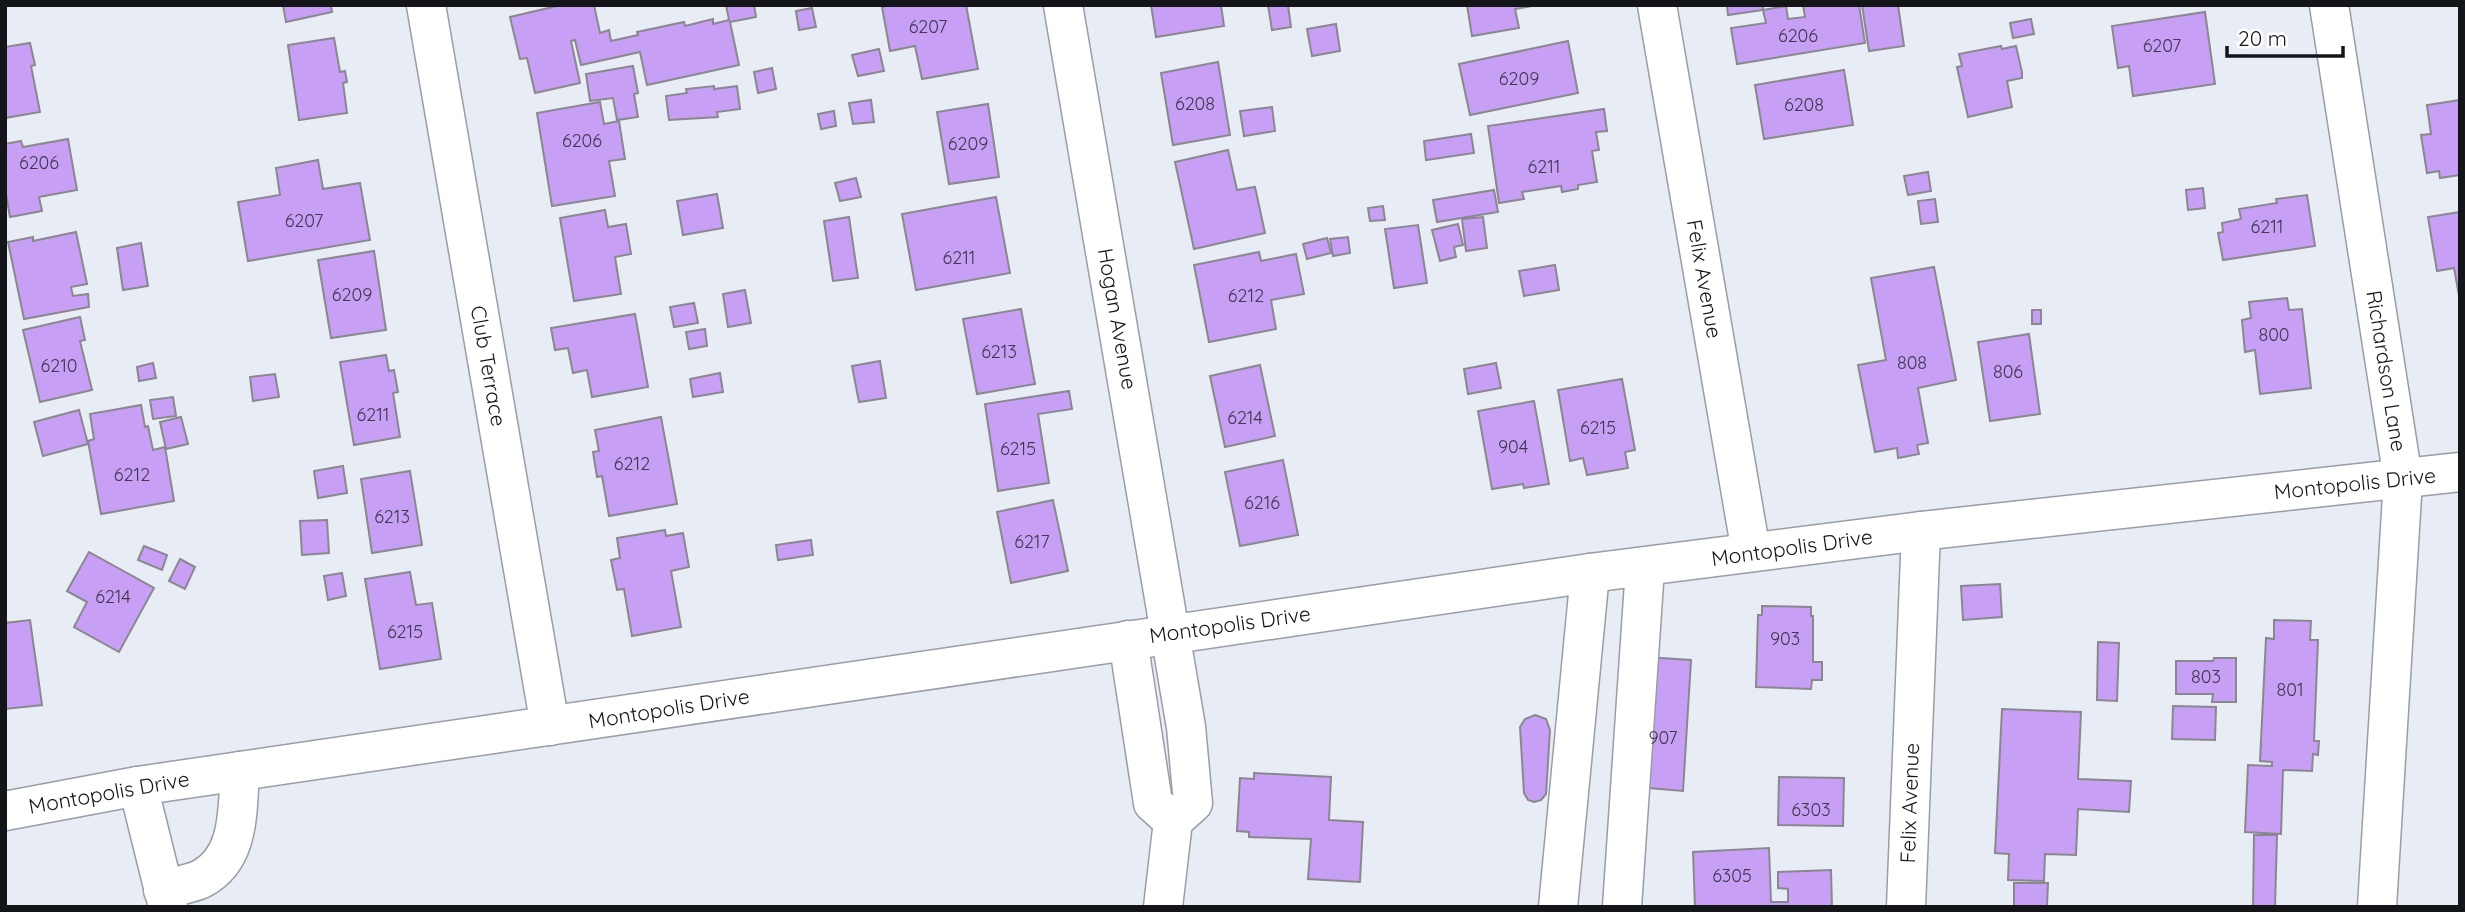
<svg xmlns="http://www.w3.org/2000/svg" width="2465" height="912" viewBox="0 0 2465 912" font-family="Quicksand,sans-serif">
	<rect width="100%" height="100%" fill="#e7ecf5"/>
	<g fill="#c79ff4" stroke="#8b8790" stroke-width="2">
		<polygon points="283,5 331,5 332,12 286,22"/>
		<polygon points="561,5 594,5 600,33 609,30 611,41 638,35 637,32 684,22 685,26 713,19 713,24 729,20 726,5 754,5 756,17 730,22 739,65 647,85 640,52 581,65 575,40 571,41 580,83 535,93 527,58 520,59 510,17"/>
		<polygon points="891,5 966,5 978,69 922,79 915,46 890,51 882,7"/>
		<polygon points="1151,5 1221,5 1224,26 1156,37"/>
		<polygon points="1268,5 1288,5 1291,27 1272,30"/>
		<polygon points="1467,5 1537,5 1515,9 1519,28 1472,36"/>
		<polygon points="1727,5 1763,5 1763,10 1728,15"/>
		<polygon points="1803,5 1859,5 1865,43 1737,64 1731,28 1766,23 1763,10 1786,6 1788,19 1805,17"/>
		<polygon points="1862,5 1898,5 1904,46 1869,51"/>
		<polygon points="812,8 816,27 799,30 796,11"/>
		<polygon points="2205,12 2215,84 2133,96 2129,66 2118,68 2112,26"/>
		<polygon points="2031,19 2034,34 2013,38 2010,23"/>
		<polygon points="1336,24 1340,51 1312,56 1307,29"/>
		<polygon points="334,38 340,72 345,71 347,82 343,83 347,113 299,120 288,45"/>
		<polygon points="1568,41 1578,93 1470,115 1459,64"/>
		<polygon points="30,43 35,65 31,66 40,112 5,118 5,47"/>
		<polygon points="2001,46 2002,49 2016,46 2022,72 2022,78 2007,81 2012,107 1968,117 1957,67 1962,66 1959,54"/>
		<polygon points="879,49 884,71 858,76 852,55"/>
		<polygon points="1218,62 1230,135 1173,145 1161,73"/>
		<polygon points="633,66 638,93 634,94 638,117 617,120 613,98 590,101 586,74"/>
		<polygon points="772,68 776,89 758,93 754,72"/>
		<polygon points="1844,70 1853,125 1764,139 1755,85"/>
		<polygon points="714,86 714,89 737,86 740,109 717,112 718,117 669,120 666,96 687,93 686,89"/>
		<polygon points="871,100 874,122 853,124 849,103"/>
		<polygon points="2460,100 2460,175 2440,178 2439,171 2427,173 2421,135 2431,134 2427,105"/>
		<polygon points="600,102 604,124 619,121 625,159 609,161 615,196 552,206 537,113"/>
		<polygon points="988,104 999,177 949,184 937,112"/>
		<polygon points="1272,107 1275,131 1244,136 1240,111"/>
		<polygon points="1604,109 1607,131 1596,132 1599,150 1592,151 1597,182 1578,185 1578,189 1562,192 1561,186 1522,192 1524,199 1499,203 1488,126"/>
		<polygon points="834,111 836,126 821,129 818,114"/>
		<polygon points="1471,134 1474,153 1426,160 1424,141"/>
		<polygon points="68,139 77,190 39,197 42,211 10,217 5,189 5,144 21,141 23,147"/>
		<polygon points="1228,150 1237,190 1255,187 1265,233 1194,249 1175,162"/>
		<polygon points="318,160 323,189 360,183 370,240 248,261 238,202 280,195 276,168"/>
		<polygon points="1928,172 1931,191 1908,195 1904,176"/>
		<polygon points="856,178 861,197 840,201 835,183"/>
		<polygon points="2203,188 2205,208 2188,210 2186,190"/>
		<polygon points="1494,190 1498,212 1437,222 1433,200"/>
		<polygon points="717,194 723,228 683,235 677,201"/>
		<polygon points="2307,195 2315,246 2223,260 2218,233 2223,232 2222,223 2241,219 2239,209 2277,203 2276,199"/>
		<polygon points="996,197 1010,273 916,290 902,214"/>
		<polygon points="1935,199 1938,222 1921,224 1918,201"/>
		<polygon points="1383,206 1385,220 1370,221 1368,208"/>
		<polygon points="605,210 608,227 626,224 631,254 615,257 621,294 574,301 560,218"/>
		<polygon points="2460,212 2460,301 2454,268 2437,271 2428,217"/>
		<polygon points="849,217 858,278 833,281 824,221"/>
		<polygon points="1483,217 1487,248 1466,251 1462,219"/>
		<polygon points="1458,224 1463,245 1454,247 1456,257 1440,261 1432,230"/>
		<polygon points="1418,225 1427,283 1394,288 1385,229"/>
		<polygon points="76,232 87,284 71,287 73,296 88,294 89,307 24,319 8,242 33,237 33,241"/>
		<polygon points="1348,237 1350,253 1333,256 1330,239"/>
		<polygon points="1327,238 1331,253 1307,259 1303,244"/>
		<polygon points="141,243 148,286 123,290 117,248"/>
		<polygon points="374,251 386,330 331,338 318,260"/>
		<polygon points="1259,252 1261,261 1296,254 1304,294 1271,300 1276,329 1209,342 1194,265"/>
		<polygon points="1555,265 1559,290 1524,296 1519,271"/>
		<polygon points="1934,267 1956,380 1918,388 1928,443 1917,445 1919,454 1898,458 1897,448 1875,452 1858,365 1886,360 1871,278"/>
		<polygon points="745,290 751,323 728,327 723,294"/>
		<polygon points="2287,298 2289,310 2302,309 2311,388 2260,394 2255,350 2245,352 2242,320 2251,318 2249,302"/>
		<polygon points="694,303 698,323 674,327 670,307"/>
		<polygon points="1021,309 1035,384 977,394 963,319"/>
		<rect x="2032" y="310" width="9" height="14"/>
		<polygon points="635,314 648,387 592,397 587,370 573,373 568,348 555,350 551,328"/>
		<polygon points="80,317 85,340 80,341 92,390 40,402 23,330"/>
		<polygon points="705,329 707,346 689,349 686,332"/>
		<polygon points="2029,334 2040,414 1990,421 1978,342"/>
		<polygon points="386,355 389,371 394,370 398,392 393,393 400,437 354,445 340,362"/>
		<polygon points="880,361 886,398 859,402 852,366"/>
		<polygon points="153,363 156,378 139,381 137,367"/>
		<polygon points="1496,363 1501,388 1468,394 1464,369"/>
		<polygon points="1260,365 1275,436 1225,447 1210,376"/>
		<polygon points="720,373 723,392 693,397 690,379"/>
		<polygon points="275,374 279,397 253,401 250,377"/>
		<polygon points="1622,379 1635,450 1625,452 1628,468 1587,475 1583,458 1570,461 1558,390"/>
		<polygon points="1069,391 1072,409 1038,414 1049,483 998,491 985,404"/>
		<polygon points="173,397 176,416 153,419 150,400"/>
		<polygon points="1534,401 1549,484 1524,488 1523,484 1492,489 1478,411"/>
		<polygon points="141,405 145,427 148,426 153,450 165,447 174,501 101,514 88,441 94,439 90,414"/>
		<polygon points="79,410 88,444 43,456 34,422"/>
		<polygon points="181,417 188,444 166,449 160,422"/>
		<polygon points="661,417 677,504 609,516 602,476 597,477 593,452 599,451 595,430"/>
		<polygon points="1283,460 1298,535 1240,546 1225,472"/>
		<polygon points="343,466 347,493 318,498 314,471"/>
		<polygon points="410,471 422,545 372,553 361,479"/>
		<polygon points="1053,500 1068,571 1011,583 997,512"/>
		<polygon points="327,520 329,553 302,555 300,521"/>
		<polygon points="665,530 666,536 683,533 689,567 671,571 681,627 632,636 624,589 617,590 611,560 620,558 617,538"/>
		<polygon points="811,540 813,555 778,560 776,545"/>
		<polygon points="144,546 167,555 162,570 138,560"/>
		<polygon points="89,552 154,588 119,652 74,627 87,602 67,591"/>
		<polygon points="180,559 195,567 185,589 169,581"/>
		<polygon points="410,572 416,605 432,603 441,659 380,669 365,579"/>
		<polygon points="342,573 346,596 328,600 324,576"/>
		<polygon points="2000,584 2002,617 1963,620 1961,586"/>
		<polygon points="1762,606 1811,607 1811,616 1813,616 1813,662 1822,662 1822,680 1812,680 1811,689 1756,687 1758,615 1762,615"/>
		<polygon points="30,620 42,705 5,709 5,623"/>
		<polygon points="2274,620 2311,621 2310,640 2318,640 2314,741 2319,741 2318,755 2313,754 2312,771 2283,770 2281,834 2245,832 2248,765 2272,766 2272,762 2260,761 2266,638 2274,639"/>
		<polygon points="2098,642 2119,643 2117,701 2097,700"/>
		<polygon points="1645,657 1691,660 1683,791 1637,787"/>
		<polygon points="2214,658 2236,658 2236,702 2212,702 2213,694 2176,694 2176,661 2213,661"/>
		<polygon points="2173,706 2216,707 2215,740 2172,739"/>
		<polygon points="2002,709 2081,712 2078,779 2131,781 2129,812 2078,809 2076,855 2045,854 2044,881 2008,880 2009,854 1995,853"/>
		<polygon points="1535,715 1546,719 1550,730 1546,794 1541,800 1534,802 1528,800 1524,793 1520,727 1525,719"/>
		<polygon points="1254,773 1331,777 1329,820 1363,822 1360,882 1308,879 1311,839 1249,837 1249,832 1237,831 1240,778 1254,779"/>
		<polygon points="1779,777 1844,778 1843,826 1778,825"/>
		<polygon points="2254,835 2277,835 2275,907 2253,907"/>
		<polygon points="1769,848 1771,902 1788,902 1788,889 1778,888 1778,872 1831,870 1832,907 1695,907 1693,852"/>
		<polygon points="2014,883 2048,883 2047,907 2014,907"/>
	</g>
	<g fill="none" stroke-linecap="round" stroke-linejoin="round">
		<defs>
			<g id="minor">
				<polyline points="426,5 550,726"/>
				<polyline points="1063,5 1186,727 1193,803 1173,821 1163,907"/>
				<polyline points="1657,5 1751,552"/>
				<polyline points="2329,5 2403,479 2377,907"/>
				<polyline points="1128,640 1153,803 1173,821"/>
				<polyline points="138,786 168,907"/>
				<path d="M163 890C175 886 190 884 201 879 241 858 237 810 240 771"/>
				<polyline points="1558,907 1590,573"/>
				<polyline points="1622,907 1645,568"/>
				<polyline points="1906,907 1921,531"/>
			</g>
			<polyline id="major" points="5,811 138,786 1590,573 1921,531 2460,472"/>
		</defs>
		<use href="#minor" stroke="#999da6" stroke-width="41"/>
		<use href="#major" stroke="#999da6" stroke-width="41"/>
		<use href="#minor" stroke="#fff" stroke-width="38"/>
		<use href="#major" stroke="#fff" stroke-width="38"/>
	</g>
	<g text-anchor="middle" stroke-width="5" stroke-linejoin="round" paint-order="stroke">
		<g font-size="18" fill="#413850">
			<text x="928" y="33">6207</text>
			<text x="1798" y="42">6206</text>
			<text x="2162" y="52">6207</text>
			<text x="1519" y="85">6209</text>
			<text x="1195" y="110">6208</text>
			<text x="1804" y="111">6208</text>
			<text x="582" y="147">6206</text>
			<text x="968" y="150">6209</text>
			<text x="39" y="169">6206</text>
			<text x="1544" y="173">6211</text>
			<text x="304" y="227">6207</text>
			<text x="2267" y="233">6211</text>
			<text x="959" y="264">6211</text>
			<text x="352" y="301">6209</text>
			<text x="1246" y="302">6212</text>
			<text x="2274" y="341">800</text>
			<text x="999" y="358">6213</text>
			<text x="1912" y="369">808</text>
			<text x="59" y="372">6210</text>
			<text x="2008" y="378">806</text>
			<text x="373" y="421">6211</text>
			<text x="1245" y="424">6214</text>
			<text x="1598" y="434">6215</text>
			<text x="1513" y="453">904</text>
			<text x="1018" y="455">6215</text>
			<text x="632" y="470">6212</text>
			<text x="132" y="481">6212</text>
			<text x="1262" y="509">6216</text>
			<text x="392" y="523">6213</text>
			<text x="1032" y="548">6217</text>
			<text x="113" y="603">6214</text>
			<text x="405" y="638">6215</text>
			<text x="1785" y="645">903</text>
			<text x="2206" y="683">803</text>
			<text x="2290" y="696">801</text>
			<text x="1663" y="744">907</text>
			<text x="1811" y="816">6303</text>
			<text x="1732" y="882">6305</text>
		</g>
		<g font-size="21" fill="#141519" stroke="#fff">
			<text transform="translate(1704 279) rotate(80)" y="7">Felix Avenue</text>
			<text transform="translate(1117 319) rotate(80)" y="7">Hogan Avenue</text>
			<text transform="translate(488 366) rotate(80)" y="7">Club Terrace</text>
			<text transform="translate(2386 371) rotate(81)" y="7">Richardson Lane</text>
			<text transform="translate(2355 484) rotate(-6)" y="7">Montopolis Drive</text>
			<text transform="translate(1792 548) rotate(-8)" y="7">Montopolis Drive</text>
			<text transform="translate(1230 625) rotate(-8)" y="7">Montopolis Drive</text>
			<text transform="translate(669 709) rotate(-9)" y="7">Montopolis Drive</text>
			<text transform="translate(109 793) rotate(-10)" y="7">Montopolis Drive</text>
			<text transform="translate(1910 803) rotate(-88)" y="7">Felix Avenue</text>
		</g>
	</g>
	<rect width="2465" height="912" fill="none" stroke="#141519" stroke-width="14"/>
	<path d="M2227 46v10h116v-10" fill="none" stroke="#141519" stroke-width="3.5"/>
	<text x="2238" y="46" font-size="21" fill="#141519" stroke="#ffffff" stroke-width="5" paint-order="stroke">20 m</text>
</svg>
